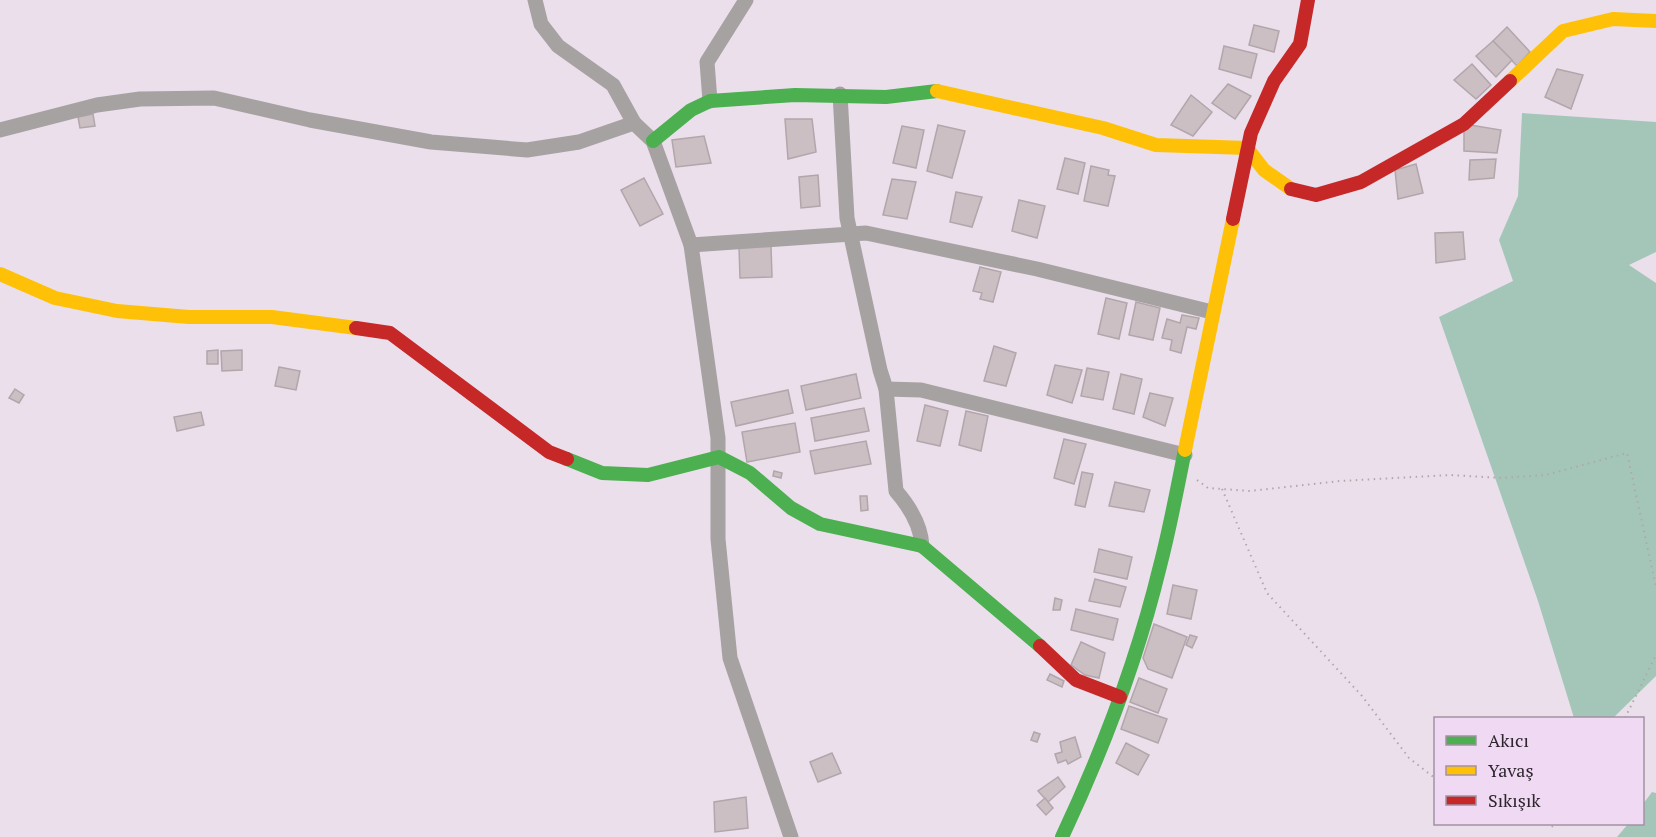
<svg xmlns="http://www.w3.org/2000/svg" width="1656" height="837" viewBox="0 0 1656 837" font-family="'PT Serif',serif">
	<rect width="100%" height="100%" fill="#ebdfec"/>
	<g fill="#a4c6b8">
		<polygon points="1522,113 1656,122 1656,252 1629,265 1656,283 1656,676 1613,718 1574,718 1538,601 1439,317 1513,281 1499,240 1518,196"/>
		<polygon points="1652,792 1656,793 1656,837 1617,837 1628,824 1642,824 1643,804"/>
	</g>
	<g fill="#cbbfc3" stroke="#b2a6ab" stroke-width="1.5">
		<polygon points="1254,25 1279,31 1274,52 1249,45"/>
		<polygon points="1507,27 1530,52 1517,66 1493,41"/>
		<polygon points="1493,41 1512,60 1496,77 1476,56"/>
		<polygon points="1224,46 1257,54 1251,78 1219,69"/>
		<polygon points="1472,64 1491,85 1476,99 1454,80"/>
		<polygon points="1557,69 1583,75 1571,109 1545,97"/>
		<polygon points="1228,84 1251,96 1235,119 1212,103"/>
		<polygon points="1191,95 1212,112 1193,136 1171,125"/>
		<polygon points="93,114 95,126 80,128 78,117"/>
		<polygon points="785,119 812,119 816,152 788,159"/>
		<polygon points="1464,124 1501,130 1497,153 1464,151"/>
		<polygon points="938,125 965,131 952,178 927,171"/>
		<polygon points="902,126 924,130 916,168 893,163"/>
		<polygon points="704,136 711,163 676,167 672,140"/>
		<polygon points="1065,158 1085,163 1078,194 1057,189"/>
		<polygon points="1496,159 1494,178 1469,180 1470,160"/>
		<polygon points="1416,164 1423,193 1398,199 1395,170"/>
		<polygon points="1091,166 1109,170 1108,175 1115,176 1108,206 1084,201"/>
		<polygon points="818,175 820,206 801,208 799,177"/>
		<polygon points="644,178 663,214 640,226 621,190"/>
		<polygon points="892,179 916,182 907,219 883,215"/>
		<polygon points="956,192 982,197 972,227 950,222"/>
		<polygon points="1019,200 1045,206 1037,238 1012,231"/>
		<polygon points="1463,232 1465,259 1436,263 1435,233"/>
		<polygon points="771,246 772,277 740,278 739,247"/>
		<polygon points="980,267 1001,272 993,302 980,299 982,293 973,291"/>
		<polygon points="1106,298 1127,303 1119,339 1098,334"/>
		<polygon points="1136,302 1160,308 1153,340 1129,335"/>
		<polygon points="1182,315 1199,318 1196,329 1187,327 1181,353 1170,350 1172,340 1162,338 1167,319 1180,323"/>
		<polygon points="994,346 1016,353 1006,386 984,381"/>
		<polygon points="218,350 218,364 207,364 207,351"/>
		<polygon points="242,350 242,370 222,371 221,351"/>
		<polygon points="1055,365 1082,370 1072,403 1047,395"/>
		<polygon points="279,367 300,371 296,390 275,386"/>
		<polygon points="1087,368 1109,372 1103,400 1081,396"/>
		<polygon points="856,374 861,398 806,410 801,386"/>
		<polygon points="1121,374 1142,379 1134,414 1113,409"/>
		<polygon points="15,389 24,395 19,403 9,398"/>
		<polygon points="788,390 793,413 736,426 731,402"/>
		<polygon points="1150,393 1173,398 1165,426 1143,417"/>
		<polygon points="925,405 948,411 940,446 917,441"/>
		<polygon points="864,408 869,431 815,441 811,418"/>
		<polygon points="966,411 988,416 981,451 959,445"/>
		<polygon points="201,412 204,425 177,431 174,417"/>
		<polygon points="795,423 800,452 747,462 742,432"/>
		<polygon points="1064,439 1086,444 1074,484 1054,478"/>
		<polygon points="866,441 871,464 815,474 810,451"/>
		<polygon points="774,471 782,473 781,478 773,476"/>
		<polygon points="1082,472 1093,474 1085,507 1075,505"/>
		<polygon points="1115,482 1150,490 1144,512 1109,506"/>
		<polygon points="860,496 867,496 868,510 861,511"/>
		<polygon points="1099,549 1132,557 1127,579 1094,572"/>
		<polygon points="1095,579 1126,587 1120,607 1089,601"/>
		<polygon points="1173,585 1197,590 1191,619 1167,614"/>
		<polygon points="1055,598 1062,600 1060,610 1053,610"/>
		<polygon points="1076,609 1118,619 1113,640 1071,630"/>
		<polygon points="1154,624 1187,637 1172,678 1148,669 1143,658"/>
		<polygon points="1190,635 1197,637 1192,648 1186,645"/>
		<polygon points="1081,642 1105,653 1099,678 1085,675 1071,665"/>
		<polygon points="1050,674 1064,681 1062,687 1047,680"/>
		<polygon points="1139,678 1167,689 1158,713 1130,702"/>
		<polygon points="1129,706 1167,719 1158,743 1121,729"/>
		<polygon points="1034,732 1040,734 1037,742 1031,740"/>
		<polygon points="1075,737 1081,757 1068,764 1066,760 1058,763 1055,754 1062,752 1060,742"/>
		<polygon points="1126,743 1149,755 1138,775 1116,763"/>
		<polygon points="832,753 841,773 818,782 810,762"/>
		<polygon points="1058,777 1065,787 1048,802 1038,791"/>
		<polygon points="746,797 748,828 715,832 714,802"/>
		<polygon points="1045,798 1053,808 1046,815 1037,805"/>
	</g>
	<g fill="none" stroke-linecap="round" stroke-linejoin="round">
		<g stroke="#aea8ab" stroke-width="2" stroke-dasharray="1.5 4.5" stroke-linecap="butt">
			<polyline points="1197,480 1208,488 1250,491 1340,481 1450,475 1502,478 1546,475 1627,453 1656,587"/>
			<polyline points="1222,489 1267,593 1362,696 1409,758 1436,779"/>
			<polyline points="1625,718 1656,655"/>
			<polyline points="1546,824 1554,827"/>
		</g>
		<g stroke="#a6a2a1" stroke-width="15">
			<polyline points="535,0 541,24 558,46 613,85 634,123 653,141 691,245 718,438 718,539 730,658 791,837"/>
			<path d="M840 94 847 218 880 370 886 389 896 491C909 506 921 526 922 546"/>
			<polyline points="710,101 707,62 746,0"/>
			<polyline points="0,130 97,105 140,99 214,98 310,120 431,142 527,150 579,142 634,123"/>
			<polyline points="691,245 866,233 1037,269 1212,312"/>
			<polyline points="886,389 921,390 1185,455"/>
		</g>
		<g stroke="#4caf50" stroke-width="14">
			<polyline points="653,141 691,110 710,101 795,95 886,97 937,91"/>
			<polyline points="567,459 602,473 648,475 719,457 750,473 791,508 820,524 922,546 1040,646"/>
			<path d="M1062 837C1102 752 1138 657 1160 566 1170 528 1177 489 1185 450"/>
		</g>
		<g stroke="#ffc107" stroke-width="14">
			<polyline points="1510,81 1563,31 1613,19 1656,21"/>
			<polyline points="937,91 1103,128 1156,145 1247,148 1264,170 1291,189"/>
			<polyline points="0,274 55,298 117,311 189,317 272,317 356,328"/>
			<polyline points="1185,450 1233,219"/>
		</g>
		<g stroke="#c62828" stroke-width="14">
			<polyline points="1291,189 1316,195 1361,182 1464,124 1510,81"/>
			<polyline points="1233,219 1251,133 1274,81 1300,44 1308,0"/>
			<polyline points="356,328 390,333 549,452 567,459"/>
			<polyline points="1040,646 1076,680 1120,697"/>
		</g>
	</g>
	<rect x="1434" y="717" width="210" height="108" fill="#f0d9f2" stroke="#a291a4" stroke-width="1.5"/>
	<rect x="1446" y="736" width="30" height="9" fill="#4caf50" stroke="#a291a4" stroke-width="1.5"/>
	<text x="1488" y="747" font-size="18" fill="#2d252e">Akıcı</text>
	<rect x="1446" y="766" width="30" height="9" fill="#ffc107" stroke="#a291a4" stroke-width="1.5"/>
	<text x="1488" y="777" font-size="18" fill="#2d252e">Yavaş</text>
	<rect x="1446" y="796" width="30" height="9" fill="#c62828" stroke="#a291a4" stroke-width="1.5"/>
	<text x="1488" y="807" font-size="18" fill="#2d252e">Sıkışık</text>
</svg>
